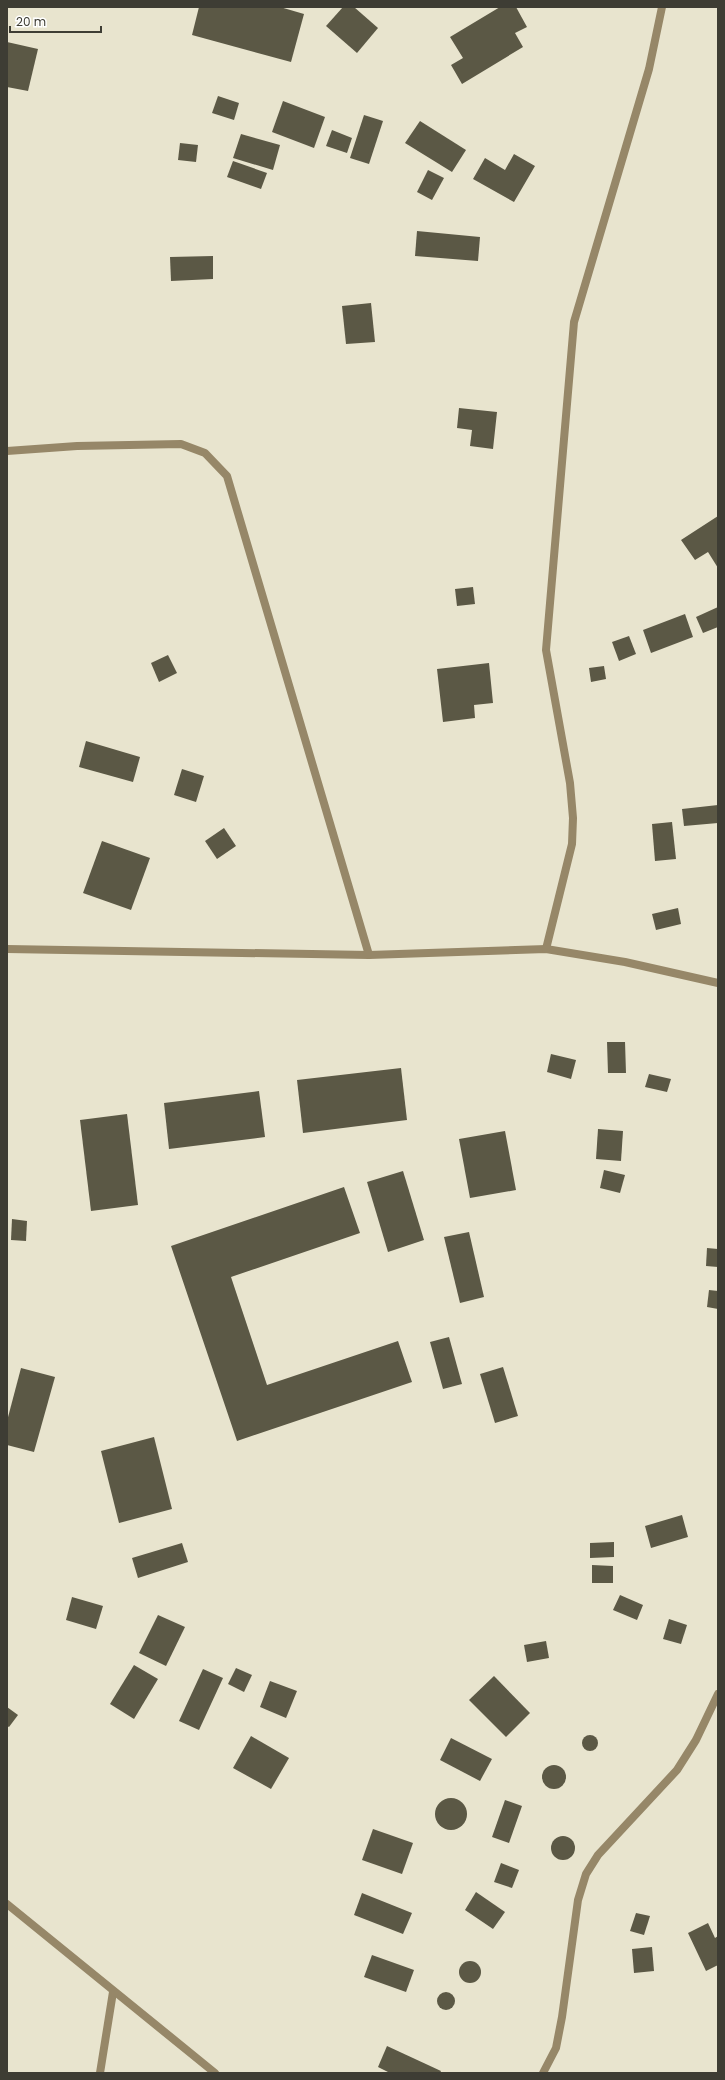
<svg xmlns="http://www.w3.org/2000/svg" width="725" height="2080" viewBox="0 0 725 2080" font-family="Poppins,sans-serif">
	<rect width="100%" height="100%" fill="#e8e4ce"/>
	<g fill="#5b5845">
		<polygon points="199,7 280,7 304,14 291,62 192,35"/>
		<polygon points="343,7 354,7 378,28 357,53 326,26"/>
		<polygon points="500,7 516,7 527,27 515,33 523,47 462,84 451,65 463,58 450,37"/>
		<polygon points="7,42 38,49 28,91 7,87"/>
		<polygon points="218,96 239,103 234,120 212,113"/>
		<polygon points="283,101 325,117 314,148 272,132"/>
		<polygon points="364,115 383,121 369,164 350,158"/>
		<polygon points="420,121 466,150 452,172 405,143"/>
		<polygon points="332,130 352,138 347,153 326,146"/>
		<polygon points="241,134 280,145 273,170 233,158"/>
		<polygon points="180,143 198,145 196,162 178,160"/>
		<polygon points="514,154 535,166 514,202 473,179 485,158 505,170"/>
		<polygon points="233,161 267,173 261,189 227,177"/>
		<polygon points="428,170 444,178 432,200 417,192"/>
		<polygon points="417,231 480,237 478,261 415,256"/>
		<polygon points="213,256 213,279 171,281 170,257"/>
		<polygon points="371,303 375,342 346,344 342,306"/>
		<polygon points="459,408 497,412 493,449 470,446 472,430 457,428"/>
		<polygon points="718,516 718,568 708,552 695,560 681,540"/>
		<polygon points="473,587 475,604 457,606 455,589"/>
		<polygon points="718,607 718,627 703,633 696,617"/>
		<polygon points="685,614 693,637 651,653 643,630"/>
		<polygon points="629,636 636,654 619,661 612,642"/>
		<polygon points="168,655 177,673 159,682 151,663"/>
		<polygon points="489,663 493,703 474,705 475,718 443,722 437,669"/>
		<polygon points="604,666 606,679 591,682 589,668"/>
		<polygon points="86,741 140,757 133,782 79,767"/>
		<polygon points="182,769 204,776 196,802 174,795"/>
		<polygon points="718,805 718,823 684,826 682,809"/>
		<polygon points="672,822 676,859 655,861 652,824"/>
		<polygon points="224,828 236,846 217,859 205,841"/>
		<polygon points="102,841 150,858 131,910 83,893"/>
		<polygon points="678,908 681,924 656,930 652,914"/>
		<polygon points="607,1042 625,1042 626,1073 608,1073"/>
		<polygon points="551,1054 576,1060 571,1079 547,1072"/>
		<polygon points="401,1068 407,1120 303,1133 297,1080"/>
		<polygon points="649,1074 671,1079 667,1092 645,1087"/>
		<polygon points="259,1091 265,1137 169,1149 164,1103"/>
		<polygon points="127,1114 138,1205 91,1211 80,1120"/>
		<polygon points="598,1129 623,1131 621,1161 596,1159"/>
		<polygon points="505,1131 516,1190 470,1198 459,1139"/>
		<polygon points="604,1170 625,1175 620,1193 600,1188"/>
		<polygon points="403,1171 424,1240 388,1252 367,1182"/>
		<polygon points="344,1187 360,1233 231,1277 267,1385 398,1341 412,1382 237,1441 171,1246"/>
		<polygon points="12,1219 27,1221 26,1241 11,1240"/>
		<polygon points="469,1232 484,1297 460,1303 444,1237"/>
		<polygon points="707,1248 718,1249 718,1267 706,1266"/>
		<polygon points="709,1290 718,1291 718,1309 707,1307"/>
		<polygon points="449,1337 462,1384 443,1389 430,1342"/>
		<polygon points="503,1367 518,1416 495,1423 480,1374"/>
		<polygon points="21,1368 55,1377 34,1452 7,1445 7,1421"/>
		<polygon points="154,1437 172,1509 119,1523 101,1451"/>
		<polygon points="682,1515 688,1537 651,1548 645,1526"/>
		<polygon points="614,1542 614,1557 590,1558 590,1543"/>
		<polygon points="182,1543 188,1562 138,1578 132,1558"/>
		<polygon points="592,1565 613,1566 613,1583 592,1583"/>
		<polygon points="620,1595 643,1605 637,1620 613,1610"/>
		<polygon points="72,1597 103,1606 96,1629 66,1620"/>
		<polygon points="158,1615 185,1627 166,1666 139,1653"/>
		<polygon points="669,1619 687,1625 681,1644 663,1639"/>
		<polygon points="546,1641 549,1658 527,1662 524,1645"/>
		<polygon points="134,1665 158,1679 134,1719 110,1704"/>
		<polygon points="236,1668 252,1675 244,1692 228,1684"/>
		<polygon points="203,1669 223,1678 199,1730 179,1721"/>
		<polygon points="494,1676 530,1713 506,1737 469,1700"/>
		<polygon points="270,1681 297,1691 286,1718 260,1707"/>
		<polygon points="7,1707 18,1715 9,1727 7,1726"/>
		<circle cx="590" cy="1743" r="8"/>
		<polygon points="251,1736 289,1758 271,1789 233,1768"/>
		<polygon points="451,1738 492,1759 480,1781 440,1760"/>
		<circle cx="554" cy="1777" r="12"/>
		<circle cx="451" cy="1814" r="16"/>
		<polygon points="505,1800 522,1806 509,1843 492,1837"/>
		<polygon points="373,1829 413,1843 402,1874 362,1860"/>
		<circle cx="563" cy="1848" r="12"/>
		<polygon points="501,1863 519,1870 512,1888 494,1882"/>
		<polygon points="476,1892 505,1912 493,1929 465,1910"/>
		<polygon points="362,1893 412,1913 403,1934 354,1915"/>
		<polygon points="636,1913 650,1916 644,1935 630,1931"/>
		<polygon points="708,1923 715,1938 718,1936 718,1965 706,1971 688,1933"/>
		<polygon points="652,1947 654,1971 634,1973 632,1949"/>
		<polygon points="372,1955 414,1970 406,1992 364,1977"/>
		<circle cx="470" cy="1972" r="11"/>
		<circle cx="446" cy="2001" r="9"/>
		<polygon points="387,2046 441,2071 440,2073 390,2073 378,2067"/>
	</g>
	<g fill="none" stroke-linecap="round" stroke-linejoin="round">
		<g stroke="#968768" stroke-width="8">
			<polyline points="7,451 77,446 181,444 205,453 227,476 369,955"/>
			<polyline points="7,949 369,955 546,949 625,962 718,983"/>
			<polyline points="546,949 572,844 573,818 570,783 546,650 574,322 649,69 662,7"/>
			<polyline points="100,2073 113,1992"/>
			<polyline points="543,2073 556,2048 562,2017 578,1900 586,1874 598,1855 677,1770 696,1740 718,1694"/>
		</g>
		<polyline stroke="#968768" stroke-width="8" points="7,1904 215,2073"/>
	</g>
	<rect width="725" height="2080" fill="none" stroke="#3e3d34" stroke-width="16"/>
	<path d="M10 26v6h91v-6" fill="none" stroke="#3e3d34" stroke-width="2"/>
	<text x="16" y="26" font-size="12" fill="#3e3d34" stroke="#ffffff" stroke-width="3" paint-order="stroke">20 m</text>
</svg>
